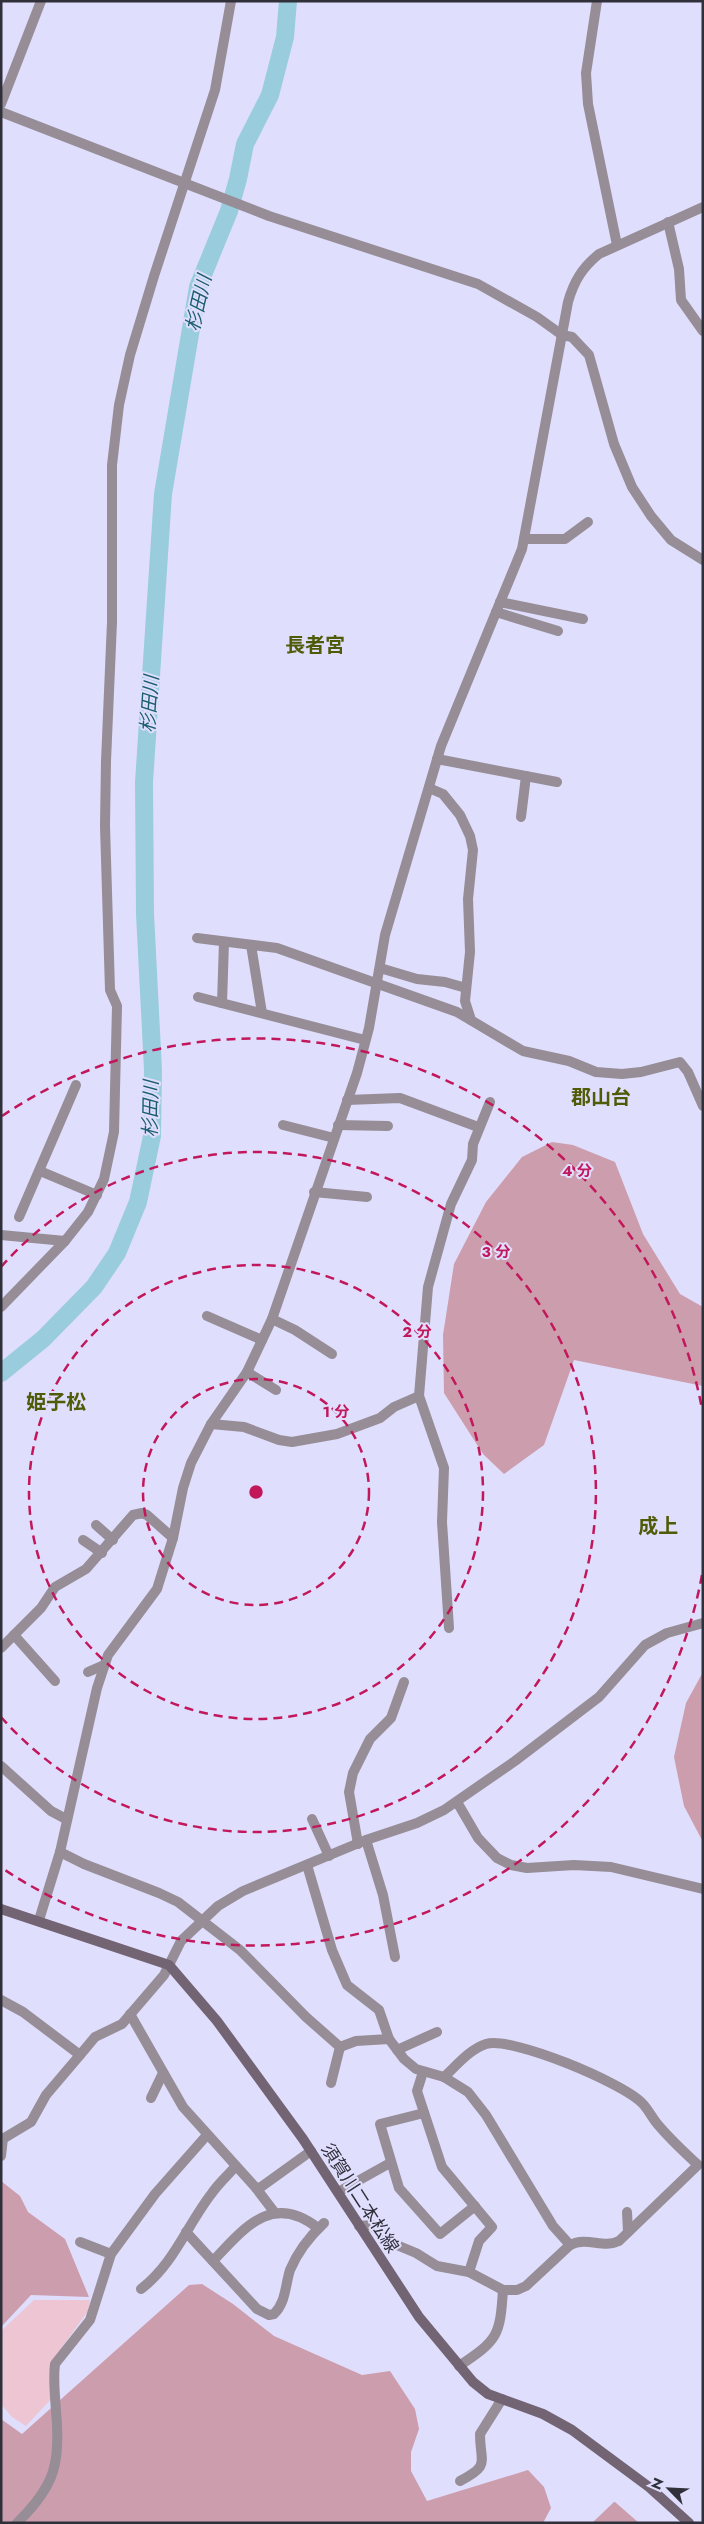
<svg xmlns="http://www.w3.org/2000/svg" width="704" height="2524" viewBox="0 0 704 2524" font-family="Jost,'Noto Sans JP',sans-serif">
	<rect width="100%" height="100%" fill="#e0defd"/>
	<polygon fill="#eec6d3" points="34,2300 90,2300 88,2311 57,2354 52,2398 26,2426 12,2417 1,2404 1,2331"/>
	<g fill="#cc9dad">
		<polygon points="552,1142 573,1145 615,1162 643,1234 680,1294 703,1307 703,1386 574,1360 544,1445 504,1474 483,1454 444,1393 443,1335 454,1264 486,1202 522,1157"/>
		<polygon points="703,1672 703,1842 684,1806 674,1757 686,1703"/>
		<polygon points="1,2181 20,2196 28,2212 65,2239 89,2297 31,2295 1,2327"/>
		<polygon points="202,2284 233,2304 274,2336 362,2375 390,2371 415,2409 419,2429 411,2452 411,2471 427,2501 528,2470 544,2487 551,2508 543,2523 1,2523 1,2419 22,2434 189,2285"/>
		<polygon points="614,2502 615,2502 639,2523 592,2523"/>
	</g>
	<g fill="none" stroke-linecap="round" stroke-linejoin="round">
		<polyline stroke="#99cdde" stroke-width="18" points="1,1373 43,1339 94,1287 117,1253 138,1202 152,1136 153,1070 145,914 144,782 163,494 198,287 229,211 238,179 245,144 270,95 285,37 288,1"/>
		<g stroke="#968d97" stroke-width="10">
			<polyline points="597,1 586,73 588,104 617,245"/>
			<polyline points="1,104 41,1"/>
			<polyline points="1,112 269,216 478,284 537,317 562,335 572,337 589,355 614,444 632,487 651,516 671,540 703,560"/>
			<polyline points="668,222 679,269 681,300 703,331"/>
			<polyline points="524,539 565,539 588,522"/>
			<polyline points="500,602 583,619"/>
			<polyline points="496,612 558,631"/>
			<polyline points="437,759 557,782"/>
			<polyline points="429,788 443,794 460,815 470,836 473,850 468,899 470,952 465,1001 471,1020"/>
			<polyline points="521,817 526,776"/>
			<polyline points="197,938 277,948 457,1012 523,1051 569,1061 596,1072 622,1074 641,1072 680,1062 688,1072 703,1106"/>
			<polyline points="251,945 262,1013"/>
			<polyline points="380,968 417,979 445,982 466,988"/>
			<polyline points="198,997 365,1040"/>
			<polyline points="222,1003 224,942"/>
			<polyline points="347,1100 400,1098 478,1127"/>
			<polyline points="283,1125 334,1138"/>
			<polyline points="338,1125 388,1126"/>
			<polyline points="40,1171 97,1195"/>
			<polyline points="314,1192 367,1197"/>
			<polyline points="19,1217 76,1085"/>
			<polyline points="1,1235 65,1241 88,1212 104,1179 114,1132 117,1006 110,990 105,826 106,761 112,622 112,465 119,405 130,355 154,276 215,90 231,1"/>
			<polyline points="1,1307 65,1241"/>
			<polyline points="207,1316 262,1340"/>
			<polyline points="272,1319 295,1330 332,1354"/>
			<polyline points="247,1372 276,1390"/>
			<polyline points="211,1424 244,1427 279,1440 292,1442 337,1434 380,1418 394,1407 419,1396"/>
			<polyline points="96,1525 113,1540"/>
			<polyline points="83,1540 102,1553"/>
			<polyline points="449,1628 442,1522 444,1468 419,1396 428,1287 451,1204 472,1160 473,1144 490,1102"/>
			<polyline points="14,1635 55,1681"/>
			<polyline points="1,1648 41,1608 55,1587 86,1569 133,1515 142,1513 147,1515 173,1538"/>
			<polyline points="88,1672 104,1665"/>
			<polyline points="1,1766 51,1811 66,1819"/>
			<polyline points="457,1802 478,1838 497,1858 511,1865 527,1868 574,1865 611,1867 703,1889"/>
			<polyline points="312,1819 329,1856"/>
			<polyline points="366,1840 383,1895 395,1957"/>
			<polyline points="358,1844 349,1792 353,1773 370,1739 391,1718 404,1682"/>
			<polyline points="60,1852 84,1864 159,1893 178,1902 240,1950 306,2017 340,2047 356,2041 389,2039"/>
			<path d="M307 1865 332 1950 347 1985 379 2010 389 2039 404 2059 416 2069 444 2077 468 2092 486 2115 553 2226 570 2245 526 2286 517 2290H503C500 2336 498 2340 459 2366"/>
			<polyline points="1,2000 23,2012 80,2055"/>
			<polyline points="130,2014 183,2107 256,2188 261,2187 311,2151"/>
			<polyline points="397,2050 437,2032"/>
			<polyline points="423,2072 417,2091 442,2167 492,2227 479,2241 469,2272"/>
			<path d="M444 2077C456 2066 470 2049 486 2044 512 2036 623 2083 642 2103 649 2110 653 2120 660 2127 672 2141 685 2153 698 2165L619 2241C602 2249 588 2236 570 2245"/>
			<polyline points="331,2083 340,2047"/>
			<polyline points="151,2098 163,2073"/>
			<polyline points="424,2113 380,2124 399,2188 440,2234 475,2206"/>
			<polyline points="1,2140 31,2122 46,2095 80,2055 95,2037 122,2024 164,1975 181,1941 218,1906 243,1891 366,1840 417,1823 444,1810 515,1761 599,1697 645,1645 667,1633 703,1623"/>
			<polyline points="1,2156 3,2138"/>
			<polyline points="256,2188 275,2213"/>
			<polyline points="338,2192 390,2163"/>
			<polyline points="627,2212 628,2232"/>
			<polyline points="359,2226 372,2225 387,2241 416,2253 437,2266 469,2272 503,2290"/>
			<path d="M186 2232 257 2309 269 2315 274 2314C286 2302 285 2286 290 2270 298 2251 310 2236 324 2223"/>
			<polyline points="80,2242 111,2254"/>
			<path d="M213 2261C244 2228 272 2192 318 2228"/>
			<path d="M141 2289C174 2264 187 2225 212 2193 218 2184 227 2176 235 2167"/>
			<path d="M460 2481C491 2465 480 2463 480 2434L502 2399"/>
			<path d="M17 2523C55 2486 61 2463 56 2411 55 2395 53 2379 55 2364L90 2320 111 2254 155 2194 207 2135"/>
		</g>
		<path stroke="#968d97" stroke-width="10" d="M39 1920 60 1852 97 1688 108 1655 157 1589 173 1538 183 1488 191 1463 211 1424 247 1372 272 1319 357 1073 369 1028 385 935 441 746 522 549 568 302C574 281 582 268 599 254L703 207"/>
		<polyline stroke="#726473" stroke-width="10" points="1,1909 169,1965 217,2021 303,2139 419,2317 473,2382 488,2394 543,2414 572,2430 649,2487 689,2523"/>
	</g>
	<g fill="none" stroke="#c2185b" stroke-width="2.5" stroke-dasharray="9 6">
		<circle cx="256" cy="1492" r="113"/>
		<circle cx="256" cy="1492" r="227"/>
		<path d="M1 1267A340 340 0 1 1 1 1717"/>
		<path d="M702 1575A454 454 0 0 1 2 1868M2 1116A454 454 0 0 1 702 1409"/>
	</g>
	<g text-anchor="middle" stroke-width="4" stroke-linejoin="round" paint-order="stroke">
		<g font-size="18" fill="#30303b" stroke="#e0defd">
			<text transform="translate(360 2198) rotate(57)" y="6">須賀川二本松線</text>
		</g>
		<g font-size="19" font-style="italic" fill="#1a5e70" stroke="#e0defd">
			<text transform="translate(198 303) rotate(-77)" y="7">杉田川</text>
			<text transform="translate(149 704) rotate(-86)" y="7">杉田川</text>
			<text transform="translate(150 1109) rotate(-89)" y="7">杉田川</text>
		</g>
		<g font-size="20" font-weight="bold" fill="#505b07" stroke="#e0defd">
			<text x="315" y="652">長者宮</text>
			<text x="601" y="1104">郡山台</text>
			<text x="56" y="1409">姫子松</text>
			<text x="658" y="1533">成上</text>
		</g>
	</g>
	<circle cx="256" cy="1492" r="8" fill="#c2185b" stroke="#e0defd" stroke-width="2.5"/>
	<g font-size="15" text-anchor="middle" font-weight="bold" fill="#c2185b" stroke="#e0defd" stroke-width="4" stroke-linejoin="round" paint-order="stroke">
		<text x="577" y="1176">4 分</text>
		<text x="496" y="1257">3 分</text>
		<text x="417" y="1337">2 分</text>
		<text x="336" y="1417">1 分</text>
	</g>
	<rect width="704" height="2524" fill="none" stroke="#30303b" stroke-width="5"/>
	<g transform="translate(669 2489) rotate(294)" stroke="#e0defd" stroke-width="4" paint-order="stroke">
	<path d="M0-4L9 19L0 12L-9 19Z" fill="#30303b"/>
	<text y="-8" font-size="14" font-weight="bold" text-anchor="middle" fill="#30303b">N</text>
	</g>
</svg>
